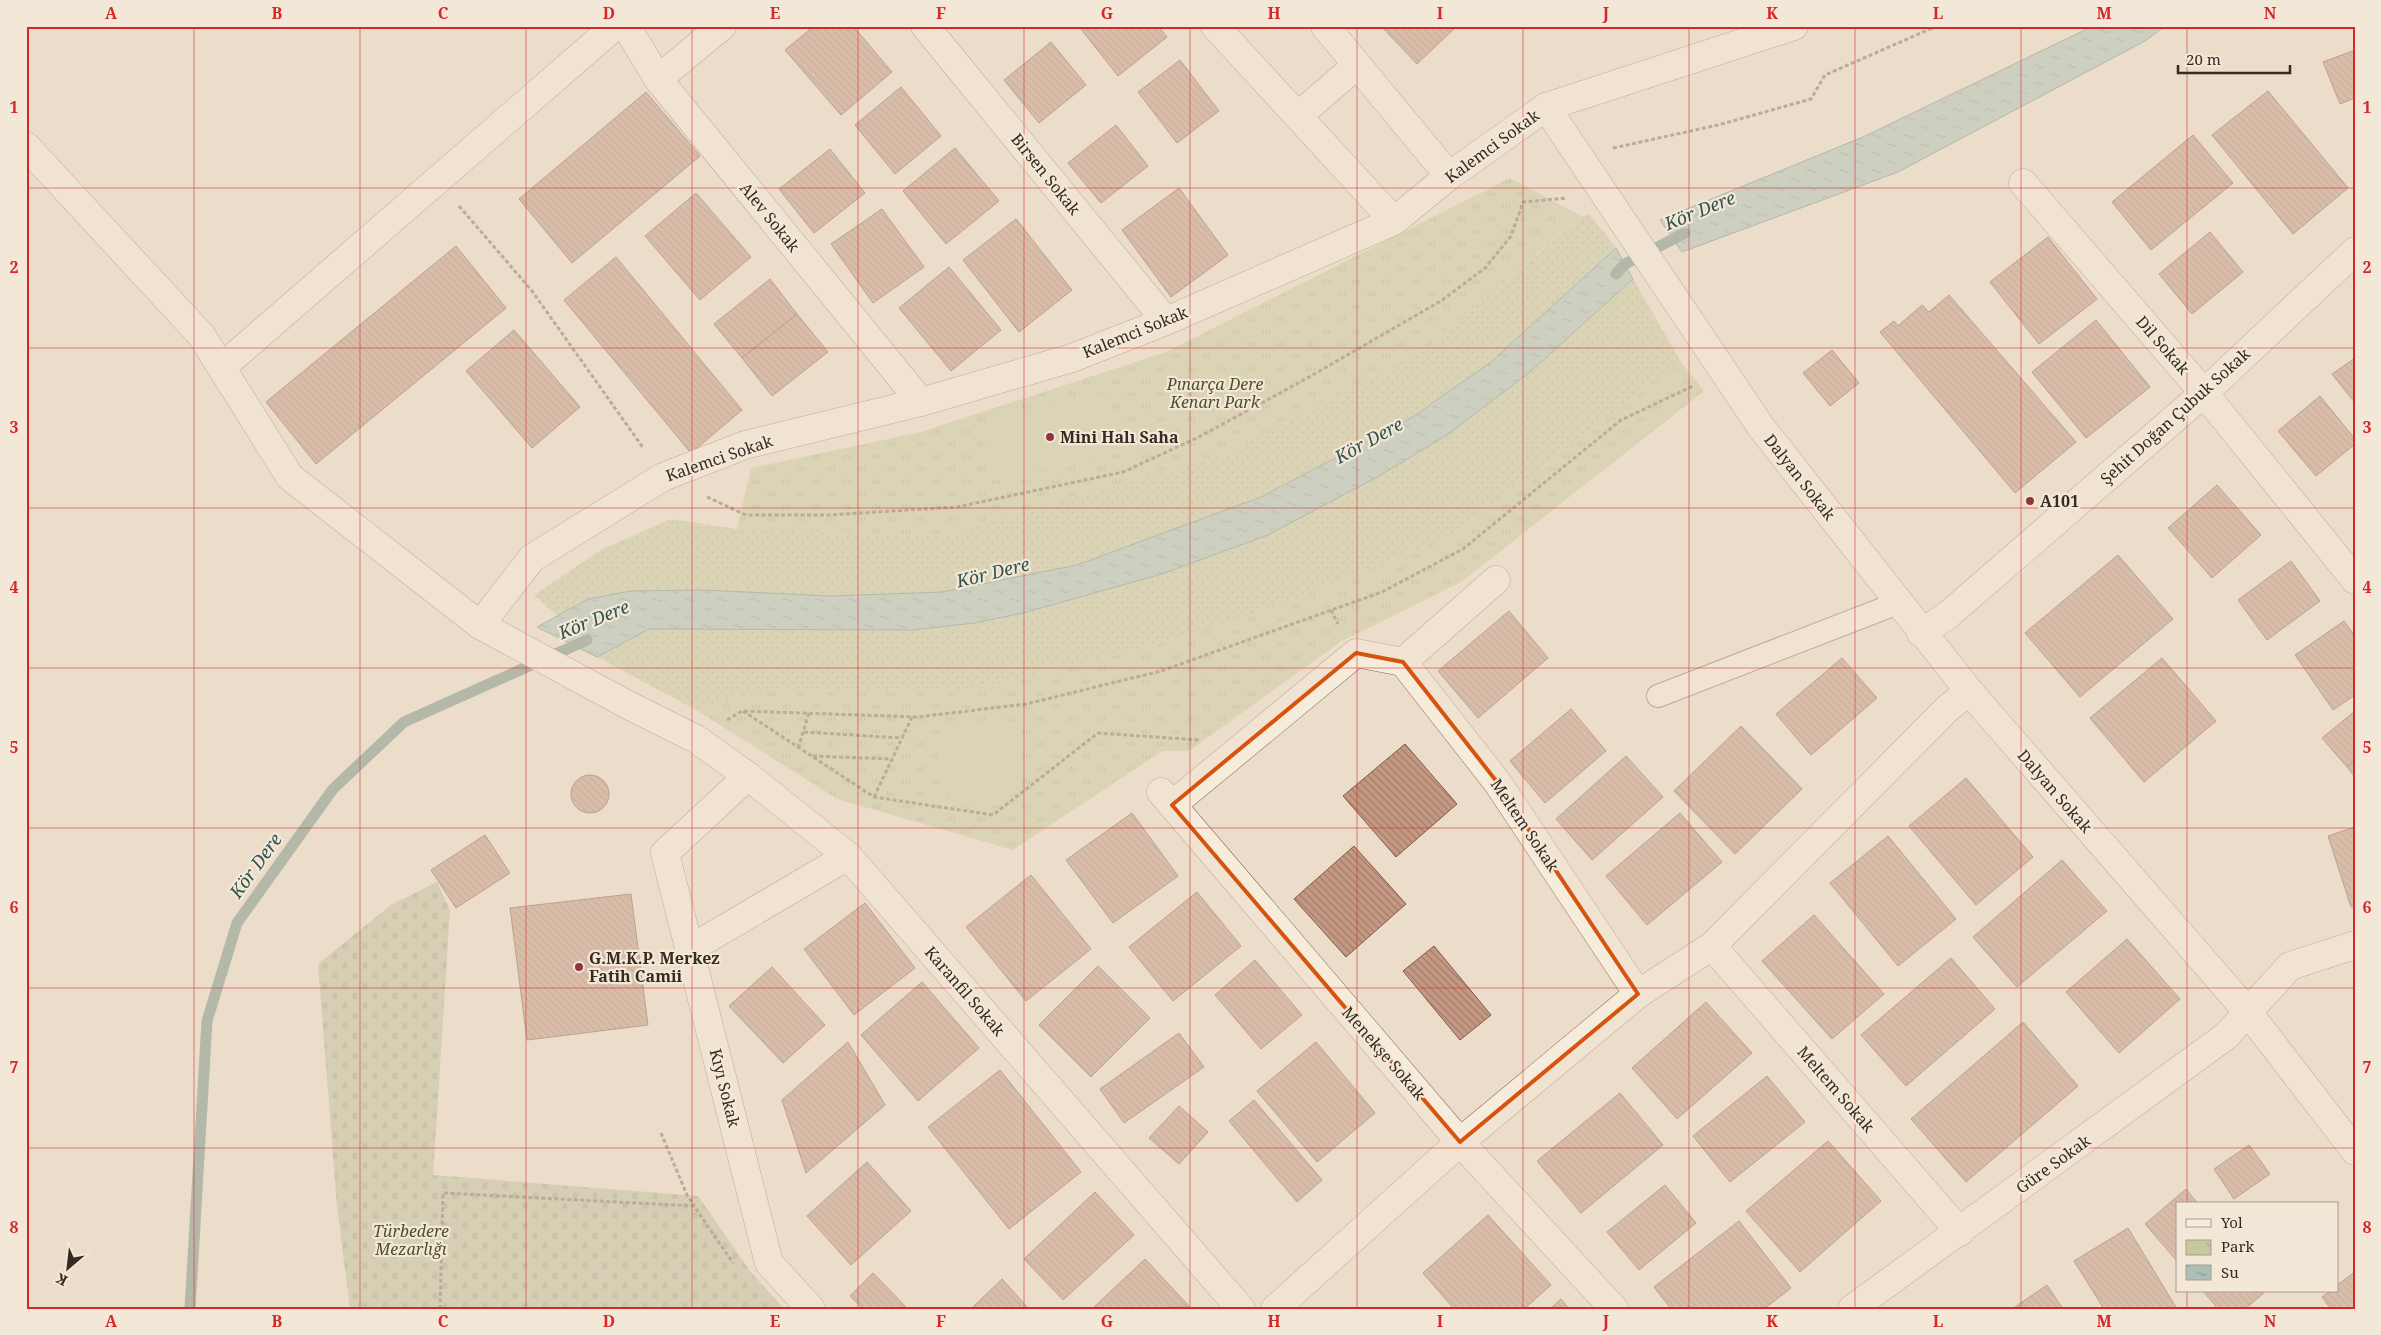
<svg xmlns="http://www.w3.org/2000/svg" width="2381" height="1335" viewBox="0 0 2381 1335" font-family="'Noto Serif',serif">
	<defs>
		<pattern id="grass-dots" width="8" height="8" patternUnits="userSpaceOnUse" patternTransform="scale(1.25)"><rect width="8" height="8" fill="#c7c89e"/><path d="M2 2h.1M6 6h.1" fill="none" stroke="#acac88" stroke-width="1.8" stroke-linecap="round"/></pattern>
		<pattern id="cemetery-stones" width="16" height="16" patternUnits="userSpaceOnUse" patternTransform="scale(1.25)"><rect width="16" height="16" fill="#bdbe9c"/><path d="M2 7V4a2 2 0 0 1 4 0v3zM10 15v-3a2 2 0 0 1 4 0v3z" fill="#a3a386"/></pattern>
		<pattern id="park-tufts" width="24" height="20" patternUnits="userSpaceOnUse" patternTransform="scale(1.25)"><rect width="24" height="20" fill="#c7c89e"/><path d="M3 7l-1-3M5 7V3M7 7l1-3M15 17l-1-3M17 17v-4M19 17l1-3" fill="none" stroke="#acac88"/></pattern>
		<pattern id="water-ripples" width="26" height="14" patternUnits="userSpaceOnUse" patternTransform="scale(1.25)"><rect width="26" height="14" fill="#a9bfb7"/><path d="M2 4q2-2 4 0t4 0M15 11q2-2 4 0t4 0" fill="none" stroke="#8a9b94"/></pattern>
		<pattern id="building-back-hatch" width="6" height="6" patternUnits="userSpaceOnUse" patternTransform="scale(1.25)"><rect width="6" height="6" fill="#c59883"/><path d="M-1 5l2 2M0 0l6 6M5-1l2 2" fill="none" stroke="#a17c6b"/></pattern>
	</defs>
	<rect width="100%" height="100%" fill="#ebddc9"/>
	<g fill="url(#grass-dots)">
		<polygon points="1589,214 1616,248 1491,362 1411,418 1261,497 1077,565 942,592 831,596 704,590 631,591 588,599 558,616 534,595 601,550 671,519 737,529 943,536 1425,350 1582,216"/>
		<polygon points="1633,279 1681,362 1453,535 1271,609 1133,651 960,691 748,692 698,711 597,657 649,629 912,630 975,623 1023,613 1162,574 1268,535 1531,371"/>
	</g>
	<polygon fill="url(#cemetery-stones)" points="437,882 450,910 433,1175 698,1196 750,1271 784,1309 350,1309 337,1206 318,964 391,905"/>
	<g fill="url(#park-tufts)">
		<polygon points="1510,178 1581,216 1425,350 1233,452 943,536 737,529 751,468 921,432 1166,352"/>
		<polygon points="1681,362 1704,391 1461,582 1340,642 1189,751 1162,751 1013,850 837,799 698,711 748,692 960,691 1133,651 1271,609 1453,535"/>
	</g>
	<g fill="#c7c89e">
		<polygon points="1107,393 1121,450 994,481 979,423"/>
		<circle cx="980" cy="766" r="42"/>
	</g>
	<g fill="url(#water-ripples)" stroke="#708d83">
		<polygon points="2093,26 2165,26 2145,41 1898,172 1682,252 1660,220 1863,137"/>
		<polygon points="1616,248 1633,279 1531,371 1450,433 1379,476 1268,535 1162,574 1023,613 975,623 912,630 649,629 597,657 537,627 588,599 631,591 704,590 831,596 942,592 1077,565 1261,497 1411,418 1491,362"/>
	</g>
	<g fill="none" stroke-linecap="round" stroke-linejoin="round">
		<g stroke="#708d83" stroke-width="11">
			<polyline points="1616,274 1625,264 1685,233"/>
			<polyline points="190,1309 207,1021 237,923 333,789 404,722 587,640"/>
		</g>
	</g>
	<g fill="url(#building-back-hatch)" stroke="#825947">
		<polygon points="814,26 853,26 892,72 841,115 785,50"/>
		<polygon points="1084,26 1158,26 1167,37 1118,76 1081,29"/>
		<polygon points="1381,26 1457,26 1417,64"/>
		<polygon points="1051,42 1086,85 1039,123 1004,80"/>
		<polygon points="2355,50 2355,98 2340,104 2323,62"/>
		<polygon points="1180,60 1219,111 1177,143 1138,92"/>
		<polygon points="901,87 941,136 895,174 855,125"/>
		<polygon points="2268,91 2348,188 2293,234 2212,135"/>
		<polygon points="646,92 700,156 572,263 519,199"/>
		<polygon points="1116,125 1148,166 1101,203 1068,163"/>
		<polygon points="2193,135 2233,183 2151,250 2112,202"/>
		<polygon points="955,148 999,201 946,244 903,191"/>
		<polygon points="830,149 865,193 814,233 779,189"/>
		<polygon points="1179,188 1228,255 1171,297 1122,230"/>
		<polygon points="696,193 751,257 700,300 645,236"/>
		<polygon points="882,209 924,267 873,303 831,244"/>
		<polygon points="1016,219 1072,290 1019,332 963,260"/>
		<polygon points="2210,232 2243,272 2192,314 2159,274"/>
		<polygon points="2048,237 2097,299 2039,344 1990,282"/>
		<polygon points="456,246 506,308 316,464 266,402"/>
		<polygon points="616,257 742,410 691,453 564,300"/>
		<polygon points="949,267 1001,330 951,371 899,308"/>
		<polygon points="770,279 797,314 742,358 714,324"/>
		<polygon points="1949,295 2076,442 2015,493 1880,332 1894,321 1898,326 1922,305 1929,312"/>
		<polygon points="797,314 828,352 772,396 742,358"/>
		<polygon points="2096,320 2150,387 2086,438 2032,372"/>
		<polygon points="514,330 580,407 532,448 466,371"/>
		<polygon points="1832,350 1859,383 1830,406 1803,373"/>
		<polygon points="2355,358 2355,403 2332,374"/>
		<polygon points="2320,396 2355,439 2355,444 2316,476 2278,431"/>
		<polygon points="2217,485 2261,535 2212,578 2168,528"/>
		<polygon points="2118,555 2173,619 2080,697 2025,633"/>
		<polygon points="2291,561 2320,601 2267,640 2238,600"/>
		<polygon points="1509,611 1548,658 1478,718 1438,671"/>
		<polygon points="2344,621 2355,636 2355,695 2333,710 2295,655"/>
		<polygon points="1842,658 1877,698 1811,755 1776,714"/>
		<polygon points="2162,658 2216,721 2144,782 2090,718"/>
		<polygon points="1571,709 1606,751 1545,803 1510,761"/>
		<polygon points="2355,711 2355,760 2347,767 2322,738"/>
		<polygon points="1741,726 1802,789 1735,854 1674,791"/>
		<polygon points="1405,744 1457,804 1396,857 1343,796"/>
		<polygon points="1626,756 1663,797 1592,860 1556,819"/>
		<polygon points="2355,760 2355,777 2347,767"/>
		<circle cx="590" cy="794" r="19"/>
		<polygon points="1966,778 2033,857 1976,905 1909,826"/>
		<polygon points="1132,813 1178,876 1113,923 1066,860"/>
		<polygon points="1680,813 1722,862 1647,925 1606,876"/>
		<polygon points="2355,827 2355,906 2351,907 2328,836"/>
		<polygon points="485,835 510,873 456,908 431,870"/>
		<polygon points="1888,836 1956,919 1898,966 1830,883"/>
		<polygon points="1354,846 1406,904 1346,957 1294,899"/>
		<polygon points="2062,860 2107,911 2017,987 1973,937"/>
		<polygon points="1031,875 1091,949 1026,1001 966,927"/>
		<polygon points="1197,892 1241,946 1173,1001 1129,947"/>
		<polygon points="631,894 648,1025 527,1040 510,908"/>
		<polygon points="865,903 915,968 854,1015 804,949"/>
		<polygon points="1814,915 1884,994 1832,1039 1762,961"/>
		<polygon points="2127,939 2180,999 2119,1053 2066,992"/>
		<polygon points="1434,946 1491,1015 1460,1040 1403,971"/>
		<polygon points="1951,958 1995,1009 1906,1086 1861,1035"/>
		<polygon points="1255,960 1302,1015 1261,1049 1215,995"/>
		<polygon points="1098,966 1150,1018 1091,1077 1039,1025"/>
		<polygon points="772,967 825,1025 783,1063 729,1006"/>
		<polygon points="922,982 979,1048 918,1101 861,1035"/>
		<polygon points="1706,1002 1752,1053 1677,1119 1632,1068"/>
		<polygon points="2023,1022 2078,1086 1966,1182 1911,1119"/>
		<polygon points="1179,1033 1204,1067 1124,1123 1100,1089"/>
		<polygon points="848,1042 885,1105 806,1173 782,1100"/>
		<polygon points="1316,1042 1375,1113 1317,1162 1257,1091"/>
		<polygon points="1000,1070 1081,1172 1009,1229 928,1127"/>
		<polygon points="1767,1076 1805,1122 1730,1182 1693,1136"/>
		<polygon points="1620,1093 1663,1145 1581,1213 1537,1161"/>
		<polygon points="1254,1100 1322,1180 1297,1202 1229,1121"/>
		<polygon points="1179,1106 1208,1132 1179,1164 1149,1138"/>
		<polygon points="1828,1141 1881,1201 1800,1272 1746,1211"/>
		<polygon points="2249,1145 2270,1174 2234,1199 2214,1169"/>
		<polygon points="867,1162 911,1211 851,1265 807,1216"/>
		<polygon points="1665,1185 1696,1223 1639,1270 1607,1232"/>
		<polygon points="2186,1189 2198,1204 2177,1204 2177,1261 2145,1224"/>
		<polygon points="1095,1192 1134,1235 1063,1300 1024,1259"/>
		<polygon points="1488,1215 1551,1285 1524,1309 1454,1309 1423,1273"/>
		<polygon points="1739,1221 1791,1288 1764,1309 1671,1309 1654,1287"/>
		<polygon points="2128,1228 2177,1309 2104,1309 2074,1261"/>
		<polygon points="1145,1259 1190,1307 1092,1309"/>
		<polygon points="2355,1272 2355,1309 2331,1309 2322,1297 2330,1291 2337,1291 2337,1285"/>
		<polygon points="873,1273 908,1309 863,1309 850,1296"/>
		<polygon points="1002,1279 1029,1309 971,1309"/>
		<polygon points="2047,1285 2063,1309 2012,1309"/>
		<polygon points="2203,1291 2266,1291 2245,1309 2218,1309"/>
		<polygon points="1561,1299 1569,1309 1550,1309"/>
	</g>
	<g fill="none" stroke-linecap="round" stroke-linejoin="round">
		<defs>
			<polyline id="lane" points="1658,696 1898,603"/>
			<g id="street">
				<polyline points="626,26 658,79 921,402"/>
				<polyline points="925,26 1166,321"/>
				<polyline points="1215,26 1394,221"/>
				<polyline points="1325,26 1449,176"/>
				<polyline points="658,79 722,26"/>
				<polyline points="1546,107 1761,427 1969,691 2247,1011 2355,1151"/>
				<polyline points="1298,116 1357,65"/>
				<polyline points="26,146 201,335 290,477 480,625 628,705 696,739 748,776"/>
				<polyline points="2023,183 2204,393 2355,580"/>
				<polyline points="222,367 615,26"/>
				<polyline points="480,625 532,558 663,477 745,445 921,402 1072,358 1166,321 1394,221 1449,176 1546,107 1794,26"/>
				<polyline points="1921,633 1948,615 2204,393 2355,251"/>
				<polyline points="1403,662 1497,782 1638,994"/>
				<polyline points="1161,792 1460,1142 1614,1309"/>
				<polyline points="1172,805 1356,653 1403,662 1496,580"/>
				<polyline points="1712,946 1960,1232"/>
				<polyline points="690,949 848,856"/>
				<polyline points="811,1309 769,1263 665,853 748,776 848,856 1241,1309"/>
				<polyline points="1275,1309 1460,1142 1638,994 1712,946 1947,709 1969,691"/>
				<polyline points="1852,1309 2226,1036 2290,966 2355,945"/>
			</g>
		</defs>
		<use href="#lane" stroke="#85705f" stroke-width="24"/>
		<use href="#street" stroke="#85705f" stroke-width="29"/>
		<g stroke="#85705f" stroke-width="3" stroke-dasharray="4 2.5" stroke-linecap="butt">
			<polyline points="1613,148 1718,125 1811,99 1825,75 1937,26"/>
			<polyline points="459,206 532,291 644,449"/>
			<polyline points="707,497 746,515 828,515 957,507 1123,472 1199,437 1311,376 1441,301 1485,268 1511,236 1523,202 1567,198"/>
			<polyline points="1331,610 1338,624"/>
			<polyline points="743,711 874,797 993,815 1098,733 1199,740"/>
			<polyline points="727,720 742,711 918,717 1026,704 1161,671 1382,592 1463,549 1621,420 1693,386"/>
			<polyline points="804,732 901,738"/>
			<polyline points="798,748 809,713"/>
			<polyline points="813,756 892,759"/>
			<polyline points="874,797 912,717"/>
			<polyline points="661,1133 687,1195 694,1205"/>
			<polyline points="440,1309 443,1193 694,1206 733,1263"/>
		</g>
		<use href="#lane" stroke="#f6ecdc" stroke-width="22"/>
		<use href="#street" stroke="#f6ecdc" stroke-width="28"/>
	</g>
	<path d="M0 0H2381V1335H0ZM1356 653 1403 662 1497 782 1638 994 1460 1142 1172 805Z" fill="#ebddc9" fill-opacity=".55" fill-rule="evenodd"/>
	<path fill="none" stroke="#d6540e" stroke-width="4" stroke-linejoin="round" d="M1356 653 1403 662 1497 782 1638 994 1460 1142 1172 805Z"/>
	<path fill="none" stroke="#d62828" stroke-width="1" stroke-opacity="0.55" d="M194 26V1309M360 26V1309M526 26V1309M692 26V1309M858 26V1309M1024 26V1309M1190 26V1309M1357 26V1309M1523 26V1309M1689 26V1309M1855 26V1309M2021 26V1309M2187 26V1204M26 188H2355M26 348H2355M26 508H2355M26 668H2355M26 828H2355M26 988H2355M26 1148H2355M2187 1291V1309"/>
	<g fill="#8f353e" stroke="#f3e8d8" stroke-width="2">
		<circle cx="1050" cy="437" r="5"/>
		<circle cx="2030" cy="501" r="5"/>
		<circle cx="579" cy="967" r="5"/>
	</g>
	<g text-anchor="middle" stroke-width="4.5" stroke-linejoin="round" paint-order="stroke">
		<g font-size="16" fill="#372a21" stroke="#f3e8d8">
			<text transform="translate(1492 146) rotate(-36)" y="6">Kalemci Sokak</text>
			<text transform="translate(1046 174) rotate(51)" y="6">Birsen Sokak</text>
			<text transform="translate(770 217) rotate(51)" y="6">Alev Sokak</text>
			<text transform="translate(1135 332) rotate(-22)" y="6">Kalemci Sokak</text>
			<text transform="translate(2163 345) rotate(49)" y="6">Dil Sokak</text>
			<text transform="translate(2175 416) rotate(-42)" y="6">Şehit Doğan Çubuk Sokak</text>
			<text transform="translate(719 458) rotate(-19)" y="6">Kalemci Sokak</text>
			<text transform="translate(1800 477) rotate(52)" y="6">Dalyan Sokak</text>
			<text transform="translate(2055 791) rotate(49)" y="6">Dalyan Sokak</text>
			<text transform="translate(1525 825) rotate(56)" y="6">Meltem Sokak</text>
			<text transform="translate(965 991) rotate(49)" y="6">Karanfil Sokak</text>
			<text transform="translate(1384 1053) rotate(49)" y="6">Menekşe Sokak</text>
			<text transform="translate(725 1088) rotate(76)" y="6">Kıyı Sokak</text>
			<text transform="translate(1836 1089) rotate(49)" y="6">Meltem Sokak</text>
			<text transform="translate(2053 1164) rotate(-36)" y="6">Güre Sokak</text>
		</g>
		<g font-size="16" font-style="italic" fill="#4b522a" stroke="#f3e8d8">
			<text x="1215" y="390">Pınarça Dere<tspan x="1215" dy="18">Kenarı Park</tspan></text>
			<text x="411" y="1237">Türbedere<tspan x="411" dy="18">Mezarlığı</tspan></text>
		</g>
		<g font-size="16" font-weight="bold" fill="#372a21" stroke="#f3e8d8" text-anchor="start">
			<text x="1060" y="443">Mini Halı Saha</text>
			<text x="2040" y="507">A101</text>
			<text x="589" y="964">G.M.K.P. Merkez<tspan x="589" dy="18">Fatih Camii</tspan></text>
		</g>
		<g font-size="18" font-style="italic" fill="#325550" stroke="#f3e8d8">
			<text transform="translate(1700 211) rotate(-22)" y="6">Kör Dere</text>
			<text transform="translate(1369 441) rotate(-29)" y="6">Kör Dere</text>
			<text transform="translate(993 573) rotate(-14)" y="6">Kör Dere</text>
			<text transform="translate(594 620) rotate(-22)" y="6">Kör Dere</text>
			<text transform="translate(256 866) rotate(-54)" y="6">Kör Dere</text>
		</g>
	</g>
	<rect width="2381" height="1335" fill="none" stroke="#f3e8d8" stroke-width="55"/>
	<rect x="2176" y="1202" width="162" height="90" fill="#f3e8d8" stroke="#a89c8f"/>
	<rect x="2186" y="1219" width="25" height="8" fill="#f6ecdc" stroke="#a89c8f"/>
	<text x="2221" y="1228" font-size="15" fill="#372a21">Yol</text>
	<rect x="2186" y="1240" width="25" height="15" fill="url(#park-tufts)" stroke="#a89c8f"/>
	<text x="2221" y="1252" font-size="15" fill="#372a21">Park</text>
	<rect x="2186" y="1265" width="25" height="15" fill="url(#water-ripples)" stroke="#a89c8f"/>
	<text x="2221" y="1278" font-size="15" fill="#372a21">Su</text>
	<g transform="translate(68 1268) rotate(208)" stroke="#f3e8d8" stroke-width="4" paint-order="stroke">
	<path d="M0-4L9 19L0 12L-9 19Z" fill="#372a21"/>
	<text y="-8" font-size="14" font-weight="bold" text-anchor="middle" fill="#372a21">K</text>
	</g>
	<path d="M2178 65v8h112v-8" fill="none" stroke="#372a21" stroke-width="2.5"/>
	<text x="2186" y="65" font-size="15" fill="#372a21" stroke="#f3e8d8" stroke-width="4" paint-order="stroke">20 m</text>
	<rect x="28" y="28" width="2326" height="1280" fill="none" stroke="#d62828" stroke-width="2"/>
	<g font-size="16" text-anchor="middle" font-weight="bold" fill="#d62828">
		<text x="111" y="19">A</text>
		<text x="277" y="19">B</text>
		<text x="443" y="19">C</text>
		<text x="609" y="19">D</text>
		<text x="775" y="19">E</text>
		<text x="941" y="19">F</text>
		<text x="1107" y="19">G</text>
		<text x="1274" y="19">H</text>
		<text x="1440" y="19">I</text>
		<text x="1606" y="19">J</text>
		<text x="1772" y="19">K</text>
		<text x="1938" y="19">L</text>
		<text x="2104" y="19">M</text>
		<text x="2270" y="19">N</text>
		<text x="14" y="113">1</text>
		<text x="2367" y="113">1</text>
		<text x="14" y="273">2</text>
		<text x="2367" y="273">2</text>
		<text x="14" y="433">3</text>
		<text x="2367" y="433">3</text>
		<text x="14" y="593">4</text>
		<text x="2367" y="593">4</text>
		<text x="14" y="753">5</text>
		<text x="2367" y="753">5</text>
		<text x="14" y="913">6</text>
		<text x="2367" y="913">6</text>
		<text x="14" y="1073">7</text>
		<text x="2367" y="1073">7</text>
		<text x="14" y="1233">8</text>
		<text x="2367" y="1233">8</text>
		<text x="111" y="1327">A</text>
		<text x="277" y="1327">B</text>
		<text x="443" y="1327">C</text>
		<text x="609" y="1327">D</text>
		<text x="775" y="1327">E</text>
		<text x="941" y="1327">F</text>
		<text x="1107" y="1327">G</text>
		<text x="1274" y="1327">H</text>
		<text x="1440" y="1327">I</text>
		<text x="1606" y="1327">J</text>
		<text x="1772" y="1327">K</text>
		<text x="1938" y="1327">L</text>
		<text x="2104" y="1327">M</text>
		<text x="2270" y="1327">N</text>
	</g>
</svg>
